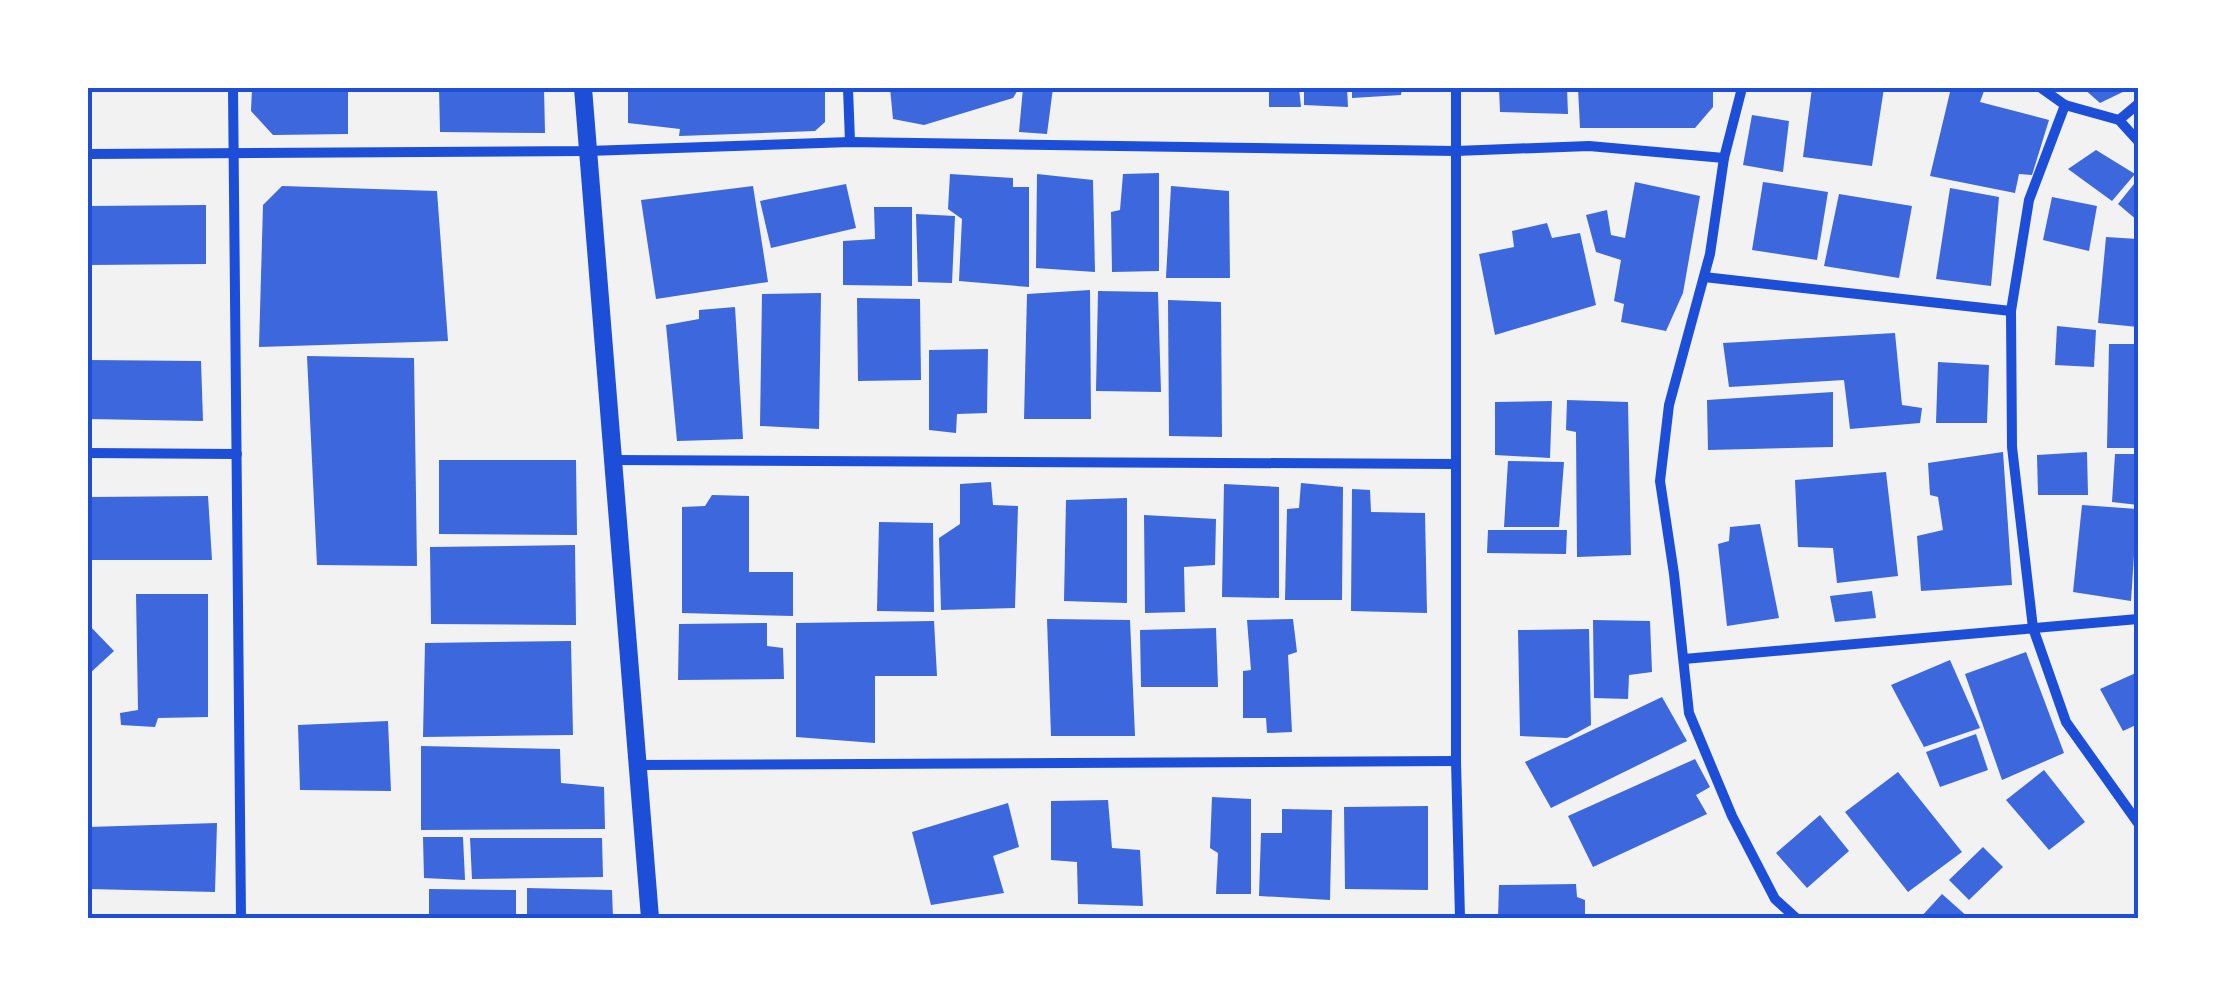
<svg xmlns="http://www.w3.org/2000/svg" width="2226" height="1006" viewBox="0 0 2226 1006" font-family="'Golos Text',sans-serif">
	<rect width="100%" height="100%" fill="#f2f2f2"/>
	<g fill="#3d67dc">
		<polygon points="252,88 348,88 348,134 273,135 251,111"/>
		<polygon points="439,88 544,88 545,133 440,132"/>
		<polygon points="628,88 825,88 825,122 815,131 679,136 680,129 628,123"/>
		<polygon points="890,88 1019,88 1013,98 924,125 893,119"/>
		<polygon points="1023,88 1053,88 1047,134 1019,132"/>
		<polygon points="1269,88 1299,88 1301,107 1269,107"/>
		<polygon points="1304,88 1347,88 1348,107 1304,105"/>
		<polygon points="1352,88 1402,88 1401,95 1352,98"/>
		<polygon points="1499,88 1567,88 1568,114 1500,112"/>
		<polygon points="1578,88 1713,88 1713,107 1695,128 1580,128"/>
		<polygon points="1812,88 1884,88 1872,166 1803,157"/>
		<polygon points="1951,88 1969,88 1984,91 1980,102 2049,120 2032,175 2019,174 2015,193 1930,176"/>
		<polygon points="2083,88 2131,88 2100,103"/>
		<polygon points="1752,115 1789,121 1783,172 1743,165"/>
		<polygon points="2096,150 2135,174 2112,201 2068,169"/>
		<polygon points="1159,173 1159,271 1112,272 1111,212 1120,210 1123,174"/>
		<polygon points="950,174 1013,178 1013,187 1029,187 1029,287 959,281 962,219 948,209"/>
		<polygon points="1037,174 1093,180 1095,272 1036,268"/>
		<polygon points="2138,179 2138,221 2118,204"/>
		<polygon points="1635,182 1700,196 1683,293 1666,331 1621,322 1624,304 1614,301 1621,260 1596,252 1586,215 1607,210 1611,235 1625,238"/>
		<polygon points="1763,182 1828,192 1817,260 1752,250"/>
		<polygon points="846,184 856,228 771,248 760,201"/>
		<polygon points="282,186 437,191 448,341 259,347 263,205"/>
		<polygon points="753,186 768,282 656,299 641,200"/>
		<polygon points="1171,186 1229,191 1230,278 1166,278"/>
		<polygon points="1950,188 1999,197 1991,286 1936,279"/>
		<polygon points="1839,194 1912,206 1899,278 1824,266"/>
		<polygon points="2052,197 2097,206 2089,251 2043,240"/>
		<polygon points="206,205 206,264 88,265 88,206"/>
		<polygon points="874,207 912,207 912,286 843,285 843,241 875,239"/>
		<polygon points="916,214 955,216 952,283 918,282"/>
		<polygon points="1547,223 1552,238 1580,233 1596,305 1495,335 1479,254 1514,247 1512,231"/>
		<polygon points="2106,237 2138,239 2138,327 2098,323"/>
		<polygon points="1090,290 1091,419 1024,419 1027,294"/>
		<polygon points="1098,291 1158,292 1161,392 1096,391"/>
		<polygon points="821,293 819,429 760,426 762,294"/>
		<polygon points="857,298 920,299 921,380 858,381"/>
		<polygon points="1168,300 1221,302 1222,437 1169,436"/>
		<polygon points="735,307 743,439 677,441 666,325 699,319 699,310"/>
		<polygon points="2057,326 2096,330 2094,367 2055,365"/>
		<polygon points="1895,333 1902,405 1922,408 1920,423 1850,429 1844,380 1729,387 1723,343"/>
		<polygon points="2109,344 2138,344 2138,448 2107,448"/>
		<polygon points="988,349 987,413 957,414 956,433 929,430 929,350"/>
		<polygon points="307,356 414,358 417,566 317,565"/>
		<polygon points="88,360 201,361 203,421 88,419"/>
		<polygon points="1938,362 1989,365 1987,423 1936,423"/>
		<polygon points="1833,392 1833,447 1708,450 1707,400"/>
		<polygon points="1567,400 1628,402 1631,555 1577,557 1576,432 1566,430"/>
		<polygon points="1552,401 1550,458 1495,455 1495,402"/>
		<polygon points="2003,452 2012,585 1921,591 1917,536 1943,530 1938,497 1930,495 1928,463"/>
		<polygon points="2087,452 2088,495 2038,495 2037,455"/>
		<polygon points="2115,454 2138,454 2138,505 2112,502"/>
		<polygon points="439,460 576,460 577,535 439,534"/>
		<polygon points="1508,461 1564,462 1559,527 1504,527"/>
		<polygon points="1886,472 1898,576 1837,583 1833,548 1798,547 1795,480"/>
		<polygon points="991,482 993,505 1018,506 1015,608 941,610 939,538 960,524 960,484"/>
		<polygon points="1301,483 1343,487 1342,600 1285,600 1287,509 1299,508"/>
		<polygon points="1224,484 1279,487 1279,598 1222,597"/>
		<polygon points="1352,489 1370,490 1371,512 1425,513 1427,613 1351,611"/>
		<polygon points="712,495 749,496 749,572 793,572 793,616 682,613 682,507 705,506"/>
		<polygon points="208,496 212,560 88,560 88,497"/>
		<polygon points="1127,498 1127,603 1064,601 1066,500"/>
		<polygon points="2082,505 2137,509 2131,601 2073,592"/>
		<polygon points="1144,515 1216,519 1215,565 1184,567 1185,612 1145,613"/>
		<polygon points="879,522 933,523 934,612 877,611"/>
		<polygon points="1760,524 1779,618 1727,626 1718,544 1729,541 1730,527"/>
		<polygon points="1488,530 1567,530 1566,554 1487,553"/>
		<polygon points="575,545 576,625 431,624 430,547"/>
		<polygon points="1872,591 1876,618 1835,622 1830,596"/>
		<polygon points="136,594 208,594 208,717 158,718 155,727 121,725 120,713 138,710"/>
		<polygon points="1047,619 1130,620 1135,736 1051,736"/>
		<polygon points="1293,619 1297,652 1288,655 1292,732 1267,733 1266,718 1243,718 1243,671 1251,670 1247,620"/>
		<polygon points="1593,620 1650,621 1652,672 1629,675 1628,699 1594,698"/>
		<polygon points="934,621 937,676 875,676 875,743 796,737 796,623"/>
		<polygon points="767,623 767,646 783,648 784,679 678,680 679,624"/>
		<polygon points="88,624 114,651 88,675"/>
		<polygon points="1216,628 1218,687 1141,687 1140,630"/>
		<polygon points="1589,629 1591,725 1567,738 1520,736 1518,630"/>
		<polygon points="571,641 573,735 423,737 425,643"/>
		<polygon points="2026,652 2064,753 2002,780 1965,674"/>
		<polygon points="1950,660 1980,728 1924,747 1891,685"/>
		<polygon points="2138,672 2138,724 2123,731 2100,689"/>
		<polygon points="1662,697 1687,741 1551,808 1525,762"/>
		<polygon points="388,721 391,791 300,790 298,725"/>
		<polygon points="1976,734 1988,770 1940,787 1926,752"/>
		<polygon points="421,746 560,749 561,783 604,787 605,829 421,830"/>
		<polygon points="1695,759 1710,787 1696,795 1707,814 1593,867 1568,816"/>
		<polygon points="2044,770 2085,822 2049,850 2006,800"/>
		<polygon points="1898,772 1962,852 1908,892 1845,812"/>
		<polygon points="1212,797 1251,799 1251,894 1216,894 1218,853 1210,848"/>
		<polygon points="1108,800 1112,848 1140,850 1143,906 1078,904 1077,862 1051,860 1051,801"/>
		<polygon points="1008,803 1019,847 993,856 1004,893 931,905 912,832"/>
		<polygon points="1428,806 1428,890 1345,889 1344,807"/>
		<polygon points="1282,809 1332,810 1330,900 1259,896 1261,833 1282,833"/>
		<polygon points="1820,815 1849,851 1807,888 1776,853"/>
		<polygon points="217,823 215,892 88,889 88,827"/>
		<polygon points="423,837 463,837 465,880 424,878"/>
		<polygon points="470,838 602,838 603,877 472,879"/>
		<polygon points="1983,847 2003,867 1969,900 1949,880"/>
		<polygon points="1576,884 1577,897 1585,900 1585,918 1498,918 1499,885"/>
		<polygon points="527,888 612,890 613,918 527,918"/>
		<polygon points="429,889 516,890 516,918 429,918"/>
		<polygon points="1942,894 1969,918 1920,918"/>
		<polygon points="776,914 898,915 899,918 776,918"/>
		<polygon points="1437,914 1437,918 1365,918 1365,915"/>
	</g>
	<g fill="none" stroke-linecap="round" stroke-linejoin="round">
		<g stroke="#1d4ed8" stroke-width="10">
			<polyline points="233,88 241,918"/>
			<polyline points="848,88 850,142"/>
			<polyline points="1456,88 1456,761 1460,918"/>
			<polyline points="1742,88 1724,158 1710,254 1669,405 1660,481 1674,574 1689,713 1732,816 1775,899 1796,918"/>
			<polyline points="2041,88 2065,105 2119,120 2138,141"/>
			<polyline points="2065,105 2029,200 2011,311 2012,447 2033,628 2066,722 2138,823"/>
			<polyline points="2119,120 2138,104"/>
			<polyline points="88,154 588,151 850,142 1456,151 1589,146 1724,158"/>
			<polyline points="1704,277 2011,311"/>
			<polyline points="88,453 237,454"/>
			<polyline points="613,460 1456,464"/>
			<polyline points="1684,659 2138,619"/>
			<polyline points="638,765 1456,761"/>
		</g>
		<polyline stroke="#1d4ed8" stroke-width="18" points="583,88 650,918"/>
	</g>
	<rect width="2226" height="1006" fill="none" stroke="#ffffff" stroke-width="180"/>
	<rect x="90" y="90" width="2046" height="826" fill="none" stroke="#1d4ed8" stroke-width="4"/>
</svg>
